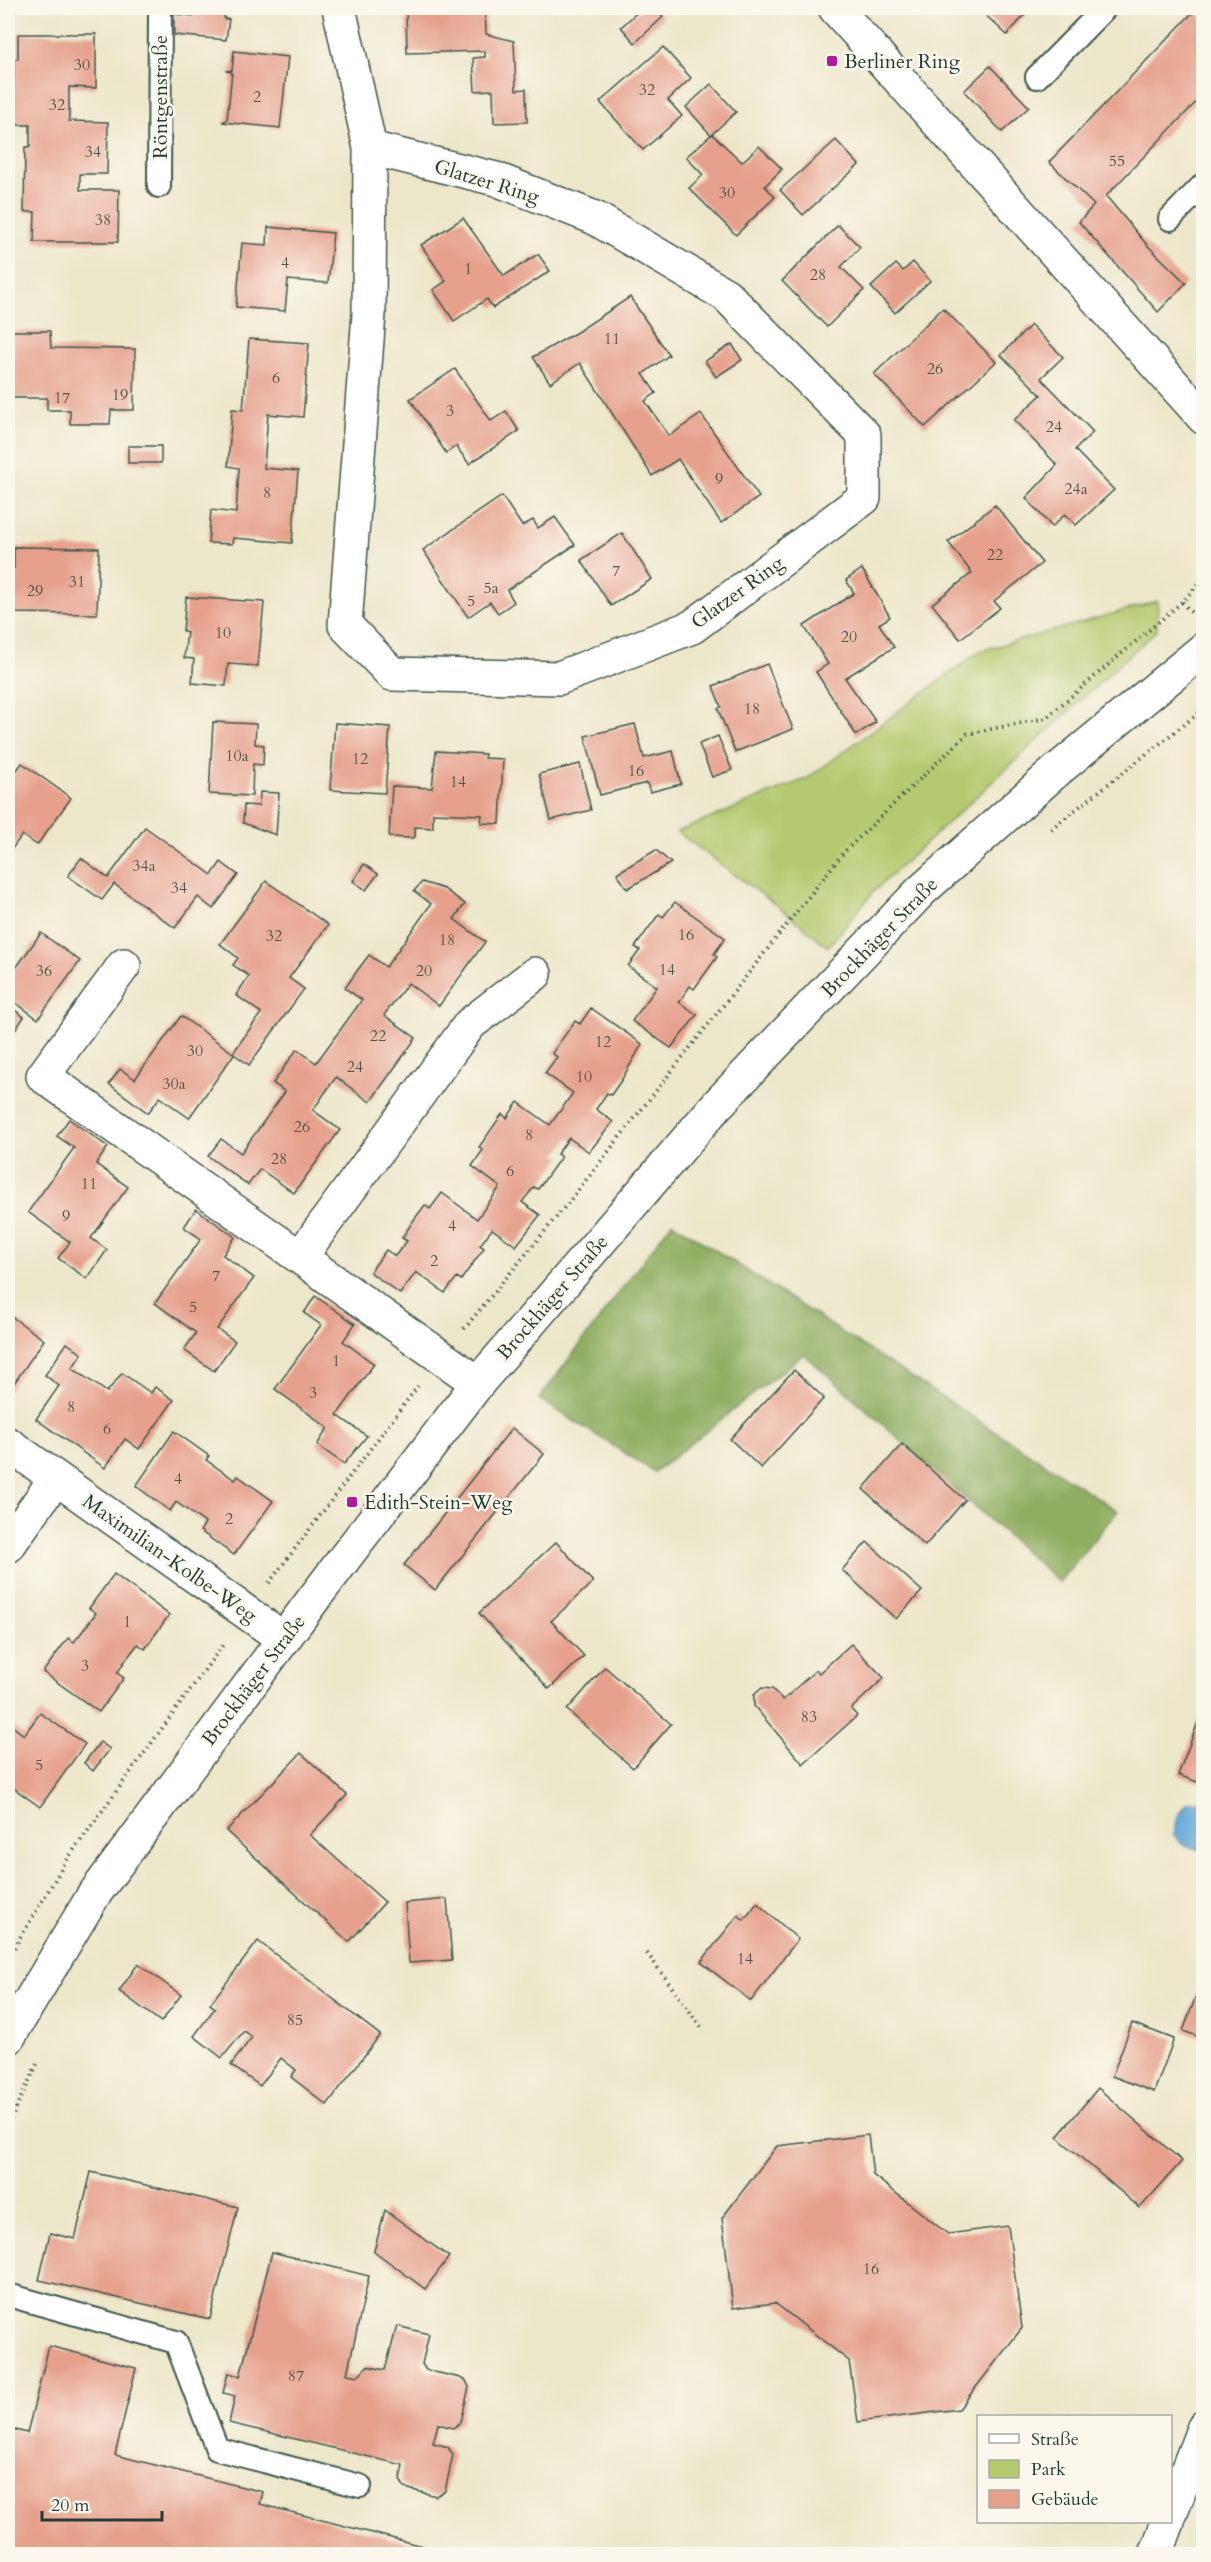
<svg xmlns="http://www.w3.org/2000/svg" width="1211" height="2562" viewBox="0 0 1211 2562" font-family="Cardo,serif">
	<rect width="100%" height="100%" fill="#fbf7ec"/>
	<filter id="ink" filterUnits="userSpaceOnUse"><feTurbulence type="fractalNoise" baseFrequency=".0167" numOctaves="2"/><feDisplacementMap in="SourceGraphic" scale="12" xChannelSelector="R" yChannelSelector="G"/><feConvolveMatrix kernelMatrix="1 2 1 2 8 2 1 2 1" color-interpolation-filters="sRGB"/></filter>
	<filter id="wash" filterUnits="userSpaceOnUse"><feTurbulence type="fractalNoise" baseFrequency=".008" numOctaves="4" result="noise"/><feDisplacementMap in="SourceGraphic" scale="24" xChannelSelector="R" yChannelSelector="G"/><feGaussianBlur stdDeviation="1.35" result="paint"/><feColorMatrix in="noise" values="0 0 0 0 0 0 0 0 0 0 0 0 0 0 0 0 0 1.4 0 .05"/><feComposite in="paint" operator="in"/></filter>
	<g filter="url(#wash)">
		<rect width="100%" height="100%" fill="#ede7ca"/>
		<polygon fill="#b5ca6f" stroke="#6a8452" stroke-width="1.5" points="1158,601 1157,630 875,890 828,947 784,911 677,832 808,778 980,651"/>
		<polygon fill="#90ae62" stroke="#58764b" stroke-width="1.5" points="672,1222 1118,1511 1059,1582 804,1354 655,1472 539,1399"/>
		<polygon fill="#65a8d9" stroke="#427286" stroke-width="1.5" points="1203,1801 1204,1801 1203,1851 1182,1844 1174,1835 1178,1816 1188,1802"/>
		<g id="blocks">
			<g fill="#e6a08c">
				<polygon points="195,8 225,8 224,19 229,19 226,40 174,35 174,14 194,16"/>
				<polygon points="406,8 485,8 486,34 514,41 516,90 526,89 527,122 494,123 493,90 475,91 473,58 485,57 485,51 407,53"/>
				<polygon points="642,8 655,8 663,17 635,43 621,27"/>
				<polygon points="978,8 1031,8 1007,35"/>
				<polygon points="1195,10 1203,18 1203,95 1106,196 1148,246 1186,283 1158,312 1079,222 1094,205 1049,162"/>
				<polygon points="18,34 96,34 96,88 69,87 69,121 108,122 107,174 80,174 80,190 119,190 118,242 34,242 35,212 24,212 25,147 30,147 30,125 13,125 14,59 18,59"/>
				<polygon points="663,47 691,78 668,100 682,116 643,150 600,102"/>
				<polygon points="234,51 288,57 280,128 222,122 227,120 232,72 226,71 232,70"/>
				<polygon points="990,66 1029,107 1002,132 964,91"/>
				<polygon points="711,84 736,112 711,135 686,107"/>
				<polygon points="712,134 742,162 759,146 782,169 765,186 775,197 736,235 689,188 703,175 686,157"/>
				<polygon points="836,140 859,165 803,215 780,190"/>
				<polygon points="463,218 504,276 538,254 550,271 493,308 487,299 454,321 433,290 446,281 421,245"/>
				<polygon points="838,225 860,247 841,267 864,290 827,327 782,281"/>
				<polygon points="268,227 333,233 328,283 288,280 285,311 236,307 242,243 267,245"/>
				<polygon points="913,262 930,281 895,313 871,287 896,264 903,271"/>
				<polygon points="1203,275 1203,289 1196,282"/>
				<polygon points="630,297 669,355 643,374 656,393 645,401 669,436 701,414 759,497 721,523 678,459 652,476 580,363 550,383 533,357 577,332"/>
				<polygon points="943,308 996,362 925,427 874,374"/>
				<polygon points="1031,325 1063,357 1041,378 1093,432 1075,450 1114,490 1076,525 1065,514 1052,527 1026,498 1057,465 1014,420 1041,395 1001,355"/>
				<polygon points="8,331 50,331 51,348 135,349 134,410 111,410 110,424 70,424 70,410 47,410 47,398 8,398"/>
				<polygon points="249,339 309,343 303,417 268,414 264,468 298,471 292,543 233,538 232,544 208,543 211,510 236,513 239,468 228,466 232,409 243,410"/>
				<polygon points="732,344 742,360 716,377 705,361"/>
				<polygon points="455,369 491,421 506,411 519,431 469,464 456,446 446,453 410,399"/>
				<rect x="128" y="446" width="33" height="17"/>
				<polygon points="502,496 522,526 533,520 538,528 555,517 575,545 507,590 514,602 510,605 498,613 490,602 468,617 423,550"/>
				<polygon points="995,505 1042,563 994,601 1000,608 960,639 932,604 972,573 948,542"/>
				<polygon points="622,533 652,579 611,606 581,560"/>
				<polygon points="14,547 99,548 97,614 8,613 8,568 14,568"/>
				<polygon points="862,569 890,617 879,624 894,647 845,678 876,722 856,735 816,672 828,664 804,626 854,593 846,580"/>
				<polygon points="186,597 264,602 258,666 228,664 226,686 192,683 194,659 184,658 187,632 183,631"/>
				<polygon points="767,664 793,729 735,752 718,709 721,707 713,686"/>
				<polygon points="213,722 256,724 255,744 264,745 263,765 253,764 252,796 209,794"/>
				<polygon points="335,723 390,727 385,793 330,790"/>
				<polygon points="635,724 644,758 673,751 681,784 650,792 647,783 600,795 585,736"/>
				<polygon points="718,736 732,770 712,777 699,744"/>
				<polygon points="436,751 485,754 484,758 503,759 500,824 481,823 482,815 433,813 433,828 415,827 415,837 411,838 389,837 392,786 432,788"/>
				<polygon points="22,763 71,798 37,845 22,835 8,854 8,780 9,781"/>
				<polygon points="580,764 591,810 551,820 539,774"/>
				<polygon points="260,792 279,793 276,835 243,823 244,805 259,806"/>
				<polygon points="145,827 212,875 221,862 238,875 213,909 198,897 175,928 114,884 102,900 68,876 81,858 108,878"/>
				<polygon points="656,850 671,863 627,889 617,873"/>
				<polygon points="364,864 378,874 366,890 353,881"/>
				<polygon points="266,881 328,925 289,978 304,989 249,1065 234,1054 189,1118 160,1097 148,1113 109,1084 120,1069 135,1079 181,1016 233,1053 261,1013 236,995 249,976 233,965 238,958 220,944"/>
				<polygon points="422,882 444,889 465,904 454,919 485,942 439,1006 408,983 384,1015 416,1038 370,1102 336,1077 313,1110 340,1130 294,1193 260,1169 248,1185 208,1156 221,1139 241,1153 285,1092 273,1083 297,1049 316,1063 362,1000 345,988 357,971 369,955 386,967 431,904 414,891"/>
				<polygon points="675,902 725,938 714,954 717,957 694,989 690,986 679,1002 697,1015 671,1048 632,1021 657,987 628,966 640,950 635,947 659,914 663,917"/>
				<polygon points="41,933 80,961 38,1019 8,997 8,979"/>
				<polygon points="8,1005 24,1017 8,1041"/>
				<polygon points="591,1008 642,1044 622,1079 611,1095 607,1093 596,1109 613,1122 589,1152 569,1138 557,1154 561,1157 538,1189 534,1187 522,1202 540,1215 516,1246 492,1229 480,1245 484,1248 461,1280 457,1277 445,1293 416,1272 400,1294 370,1272 386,1250 395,1256 407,1241 402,1238 413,1221 425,1205 430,1209 442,1193 477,1219 500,1187 472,1166 483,1150 479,1147 502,1114 507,1118 518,1102 550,1125 573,1093 545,1073 557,1057 552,1053 575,1021 580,1024"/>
				<polygon points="69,1119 108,1147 96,1164 128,1187 91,1238 107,1250 87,1279 58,1258 70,1242 28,1212 74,1148 57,1136"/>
				<polygon points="196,1209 235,1237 223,1255 254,1278 217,1329 235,1341 214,1371 184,1350 196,1333 155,1303 201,1239 184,1227"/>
				<polygon points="315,1296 355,1324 343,1341 374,1364 337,1415 367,1436 344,1464 317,1445 328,1428 275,1389 321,1325 304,1313"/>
				<polygon points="8,1314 44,1340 8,1392"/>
				<polygon points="67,1343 82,1354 72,1368 107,1392 122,1373 151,1393 155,1387 174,1400 139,1449 125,1439 105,1468 36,1419 59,1386 45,1375"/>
				<polygon points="794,1370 824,1398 761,1468 730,1439"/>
				<polygon points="512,1428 544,1454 435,1590 404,1565"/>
				<polygon points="174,1431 209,1456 206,1460 235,1480 238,1476 273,1501 234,1555 200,1531 205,1523 176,1502 170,1511 136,1486"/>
				<polygon points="902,1444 965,1500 925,1546 863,1489"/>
				<polygon points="556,1542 593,1582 551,1621 584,1656 549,1689 479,1613"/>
				<polygon points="867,1542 922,1591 896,1619 842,1570"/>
				<polygon points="114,1574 169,1615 145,1649 138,1644 127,1658 117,1673 124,1678 99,1712 43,1672 68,1638 74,1642 85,1628 96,1613 89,1608"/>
				<polygon points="851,1644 884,1678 851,1709 857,1716 803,1764 754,1706 754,1695 762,1688 772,1689 783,1700 816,1670 819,1673"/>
				<polygon points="605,1667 671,1724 633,1768 567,1710"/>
				<polygon points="1203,1709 1203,1784 1178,1775"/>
				<polygon points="40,1713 85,1744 40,1807 8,1784 8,1723 24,1735"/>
				<polygon points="100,1742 110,1749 93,1771 84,1763"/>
				<polygon points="301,1753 347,1795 310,1835 385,1902 349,1942 226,1831"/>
				<polygon points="447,1899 452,1960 409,1963 405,1903"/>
				<polygon points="757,1903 798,1939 751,2001 701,1962 738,1915 744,1920"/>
				<polygon points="258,1941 380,2035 327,2105 291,2077 296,2070 281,2058 260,2086 231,2065 252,2037 244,2031 222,2058 194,2036 215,2008 210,2004"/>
				<polygon points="138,1964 181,1995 161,2022 119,1991"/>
				<polygon points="1203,1977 1203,2038 1183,2031"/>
				<polygon points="1132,2023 1174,2039 1154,2092 1112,2076"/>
				<polygon points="1098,2088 1182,2161 1140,2208 1057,2137"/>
				<polygon points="868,2135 873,2175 948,2234 1008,2226 1022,2328 959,2409 858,2422 849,2361 775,2303 733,2308 722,2218 777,2146"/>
				<polygon points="91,2172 238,2207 210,2319 39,2280 50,2233 75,2239"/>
				<polygon points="385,2210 449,2257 425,2289 374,2251"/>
				<polygon points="272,2252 369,2276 347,2374 358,2376 367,2366 385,2370 397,2326 429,2334 422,2364 426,2370 465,2379 469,2387 461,2422 453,2428 438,2424 433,2443 448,2447 453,2455 445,2491 436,2496 405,2488 400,2480 403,2465 229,2423 235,2396 223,2393 228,2373 240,2376"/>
				<polygon points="49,2346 136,2368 115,2455 263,2492 260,2504 453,2554 8,2554 8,2428 27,2433"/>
			</g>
		</g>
	</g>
	<g filter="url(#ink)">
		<use href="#blocks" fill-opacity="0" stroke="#3e564a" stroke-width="1.5"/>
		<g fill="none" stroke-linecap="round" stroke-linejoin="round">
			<defs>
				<g id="lane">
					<polyline points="1037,77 1105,8"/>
					<polyline points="159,186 160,8"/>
					<polyline points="1170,219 1204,184"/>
					<polyline points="8,2295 176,2342 217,2449 360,2486"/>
				</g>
				<g id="street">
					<polyline points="339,8 370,148 369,314 345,625 392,674 559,678 692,627 864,498 864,435 726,295 595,218 496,179 370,148"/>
					<polyline points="835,8 1204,418"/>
					<polyline points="124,965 43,1076 478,1383"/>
					<polyline points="301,1256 470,1024 535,974"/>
					<polyline points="8,1444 284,1639"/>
					<polyline points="8,1546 56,1478"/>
					<polyline points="1170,2515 1204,2427"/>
					<polyline points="1156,2554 1168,2522"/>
				</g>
				<polyline id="secondary" points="8,2038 93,1896 312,1601 478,1383 717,1105 921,891 1055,772 1204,649"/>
			</defs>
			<use href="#lane" stroke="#3e564a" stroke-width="26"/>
			<use href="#street" stroke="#3e564a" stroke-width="36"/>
			<use href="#secondary" stroke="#3e564a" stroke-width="36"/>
			<g stroke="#3e564a" stroke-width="4" stroke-dasharray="1.5 4.5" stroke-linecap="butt">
				<polyline points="1182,602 1193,615"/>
				<polyline points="1051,829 1204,709"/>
				<polyline points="464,1329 568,1203 843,853 967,734 1046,718 1182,602 1204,578"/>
				<polyline points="269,1583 418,1386"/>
				<polyline points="647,1953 701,2027"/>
				<polyline points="8,1958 68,1858 225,1642"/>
				<polyline points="8,2125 38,2062"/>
			</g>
			<use href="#lane" stroke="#fff" stroke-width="22"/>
			<use href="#street" stroke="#fff" stroke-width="33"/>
			<use href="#secondary" stroke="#fff" stroke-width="33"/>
		</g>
	</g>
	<g fill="#b5179e" stroke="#fbf7ec" stroke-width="2">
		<rect x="826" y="55" width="12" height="12" rx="3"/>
		<rect x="346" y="1496" width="12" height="12" rx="3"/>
	</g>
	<g text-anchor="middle" stroke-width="5" stroke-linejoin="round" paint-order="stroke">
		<g font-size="16" fill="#51564a">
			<text x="82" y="70">30</text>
			<text x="647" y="95">32</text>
			<text x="257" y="102">2</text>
			<text x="57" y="110">32</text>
			<text x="93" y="157">34</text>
			<text x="1117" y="166">55</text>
			<text x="727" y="198">30</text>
			<text x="103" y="225">38</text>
			<text x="285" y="268">4</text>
			<text x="468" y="274">1</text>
			<text x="818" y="280">28</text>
			<text x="612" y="344">11</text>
			<text x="935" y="374">26</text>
			<text x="276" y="383">6</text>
			<text x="120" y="400">19</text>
			<text x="62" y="403">17</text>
			<text x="450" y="416">3</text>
			<text x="1054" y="432">24</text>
			<text x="719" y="484">9</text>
			<text x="1076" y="494">24a</text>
			<text x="267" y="498">8</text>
			<text x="995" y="560">22</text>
			<text x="616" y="576">7</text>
			<text x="77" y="587">31</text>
			<text x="491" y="593">5a</text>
			<text x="35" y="596">29</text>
			<text x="471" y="606">5</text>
			<text x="223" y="638">10</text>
			<text x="849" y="642">20</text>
			<text x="752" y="714">18</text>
			<text x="237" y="761">10a</text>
			<text x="360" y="764">12</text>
			<text x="636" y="776">16</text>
			<text x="458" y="787">14</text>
			<text x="144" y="871">34a</text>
			<text x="179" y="893">34</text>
			<text x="686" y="940">16</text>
			<text x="274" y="941">32</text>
			<text x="447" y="945">18</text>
			<text x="667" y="975">14</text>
			<text x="44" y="976">36</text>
			<text x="424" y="976">20</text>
			<text x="378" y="1041">22</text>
			<text x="603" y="1047">12</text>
			<text x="195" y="1056">30</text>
			<text x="355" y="1072">24</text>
			<text x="584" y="1082">10</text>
			<text x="174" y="1089">30a</text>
			<text x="302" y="1132">26</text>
			<text x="529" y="1140">8</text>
			<text x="279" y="1164">28</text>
			<text x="510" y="1176">6</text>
			<text x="89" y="1189">11</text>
			<text x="66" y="1221">9</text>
			<text x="452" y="1231">4</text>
			<text x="434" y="1266">2</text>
			<text x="216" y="1281">7</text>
			<text x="193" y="1312">5</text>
			<text x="336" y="1366">1</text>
			<text x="313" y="1398">3</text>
			<text x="71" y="1412">8</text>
			<text x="107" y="1434">6</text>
			<text x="178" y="1484">4</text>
			<text x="229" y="1524">2</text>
			<text x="127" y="1627">1</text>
			<text x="85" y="1671">3</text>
			<text x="809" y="1722">83</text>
			<text x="39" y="1770">5</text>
			<text x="745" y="1964">14</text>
			<text x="295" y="2025">85</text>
			<text x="871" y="2274">16</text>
			<text x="296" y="2381">87</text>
		</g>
		<g font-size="20" fill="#1f3d34" stroke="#fbf7ec" text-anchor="start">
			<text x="844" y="68">Berliner Ring</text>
			<text x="364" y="1509">Edith-Stein-Weg</text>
		</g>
		<g font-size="20" fill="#1f3d34" stroke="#fbf7ec">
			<text transform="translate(160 97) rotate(-90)" y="7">Röntgenstraße</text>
			<text transform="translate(487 181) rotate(17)" y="7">Glatzer Ring</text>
			<text transform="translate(737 592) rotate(-36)" y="7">Glatzer Ring</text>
			<text transform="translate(879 937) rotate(-46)" y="7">Brockhäger Straße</text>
			<text transform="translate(552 1297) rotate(-49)" y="7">Brockhäger Straße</text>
			<text transform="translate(170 1558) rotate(35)" y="7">Maximilian-Kolbe-Weg</text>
			<text transform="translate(253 1680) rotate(-53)" y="7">Brockhäger Straße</text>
		</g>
	</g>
	<rect width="1211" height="2562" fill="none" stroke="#fbf7ec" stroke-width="30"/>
	<rect x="977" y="2415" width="195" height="108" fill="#fbf7ec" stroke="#a3ada2" stroke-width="1.5"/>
	<rect x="989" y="2434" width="30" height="9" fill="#ffffff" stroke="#a3ada2" stroke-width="1.5"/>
	<text x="1031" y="2445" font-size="18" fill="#1f3d34">Straße</text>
	<rect x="989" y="2460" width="30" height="18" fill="#b5ca6f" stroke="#a3ada2" stroke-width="1.5"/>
	<text x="1031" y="2475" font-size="18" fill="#1f3d34">Park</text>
	<rect x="989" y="2490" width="30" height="18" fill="#e6a08c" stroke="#a3ada2" stroke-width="1.5"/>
	<text x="1031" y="2505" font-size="18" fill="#1f3d34">Gebäude</text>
	<path d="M42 2511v9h120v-9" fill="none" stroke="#1f3d34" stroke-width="3"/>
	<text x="51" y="2511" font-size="18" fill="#1f3d34" stroke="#fbf7ec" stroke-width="4.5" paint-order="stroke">20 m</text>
</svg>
